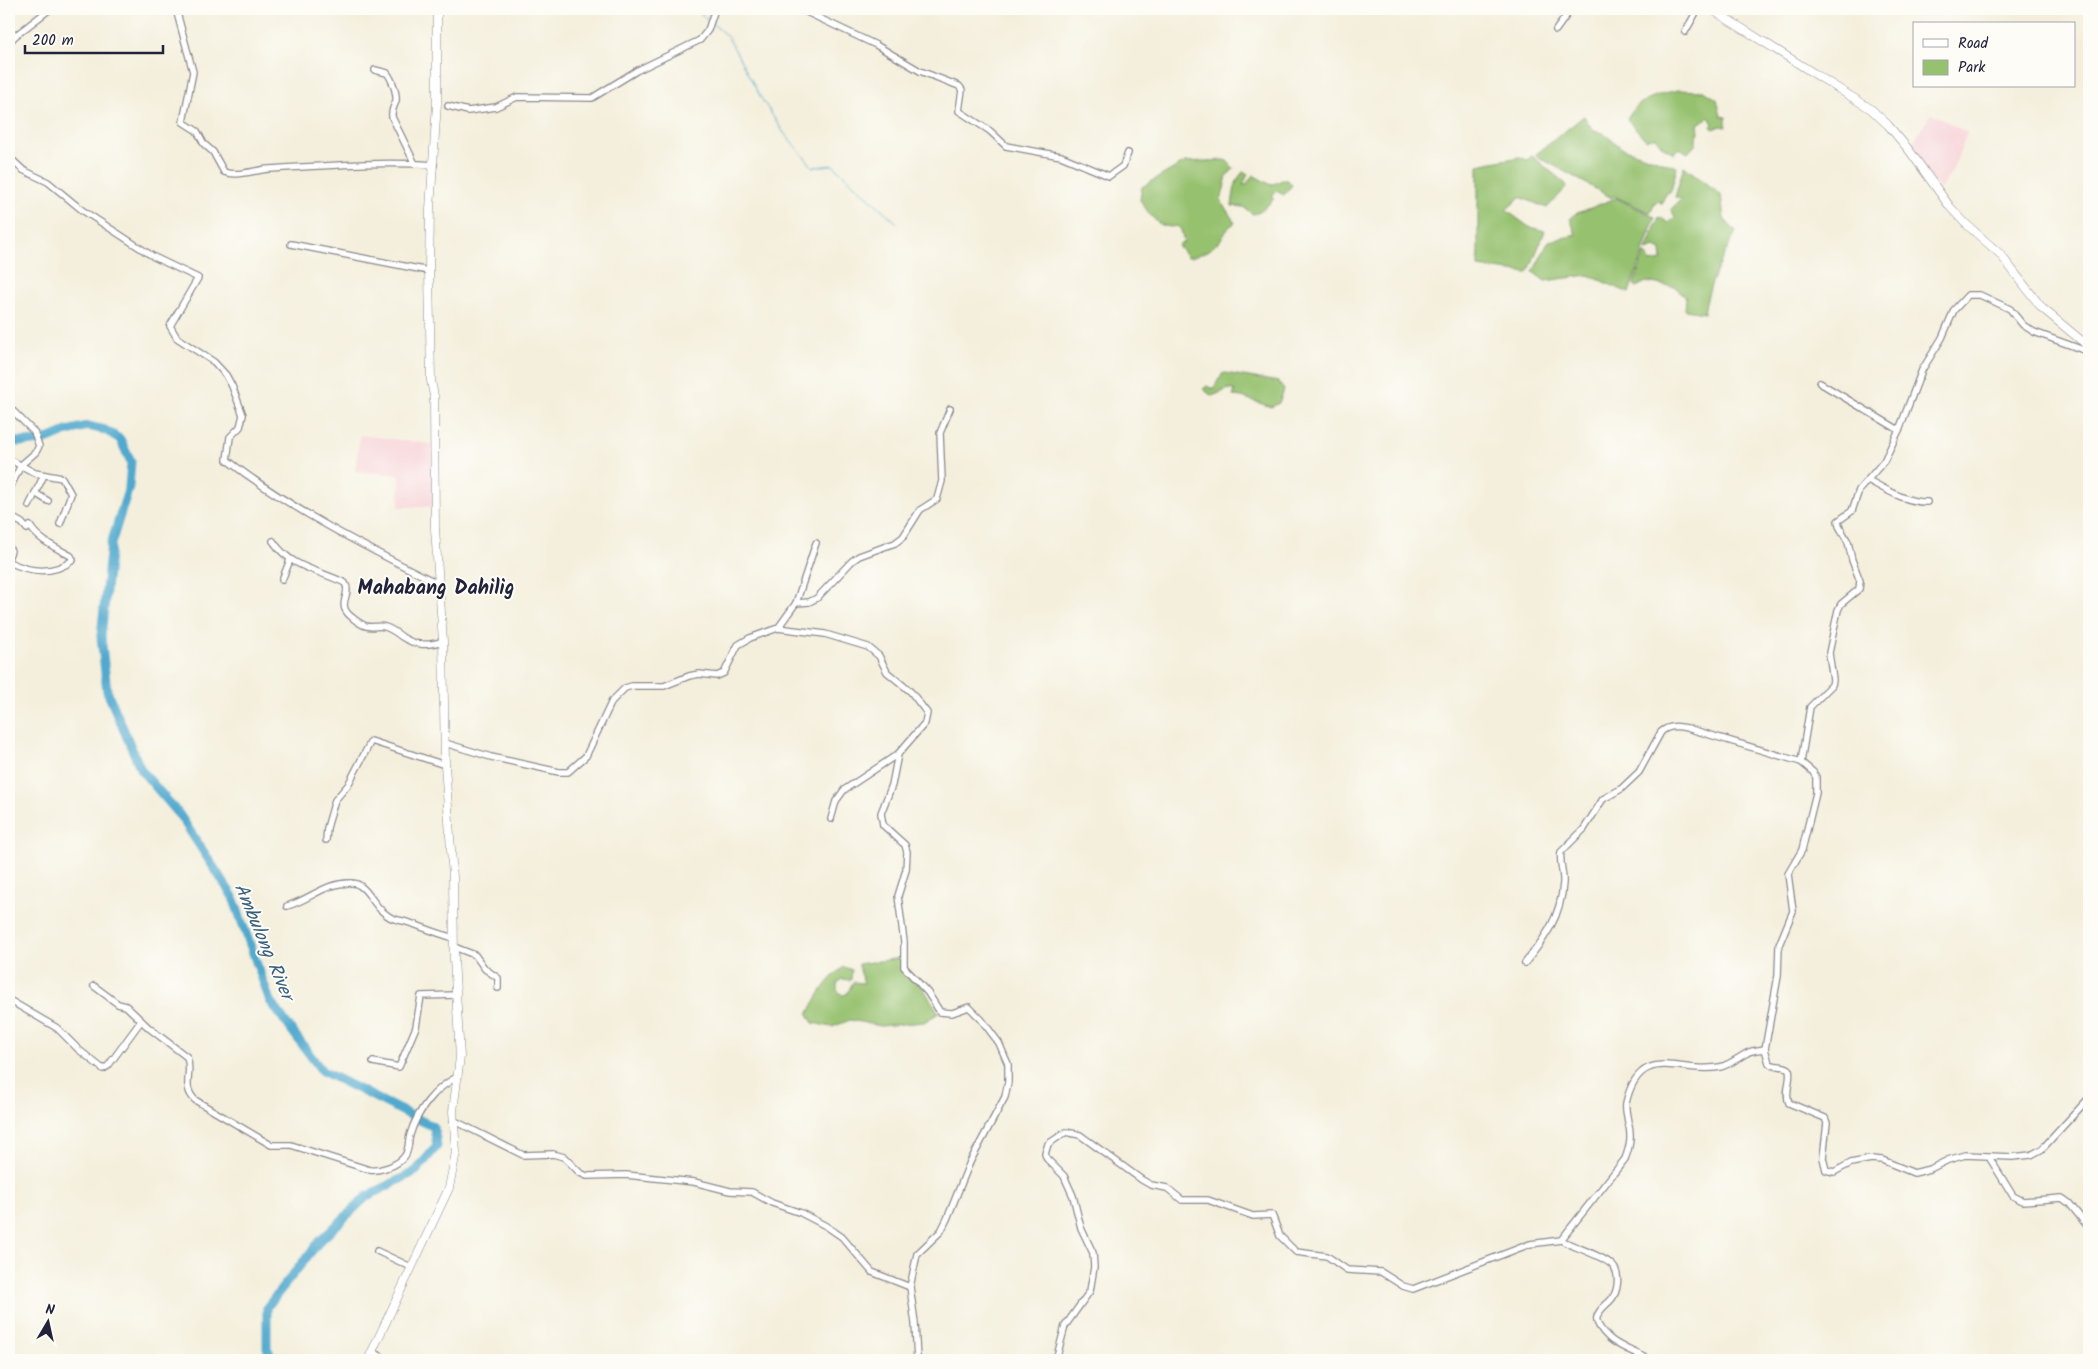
<svg xmlns="http://www.w3.org/2000/svg" width="2098" height="1369" viewBox="0 0 2098 1369" font-family="Kalam,sans-serif">
	<rect width="100%" height="100%" fill="#fdfcf7"/>
	<filter id="ink" filterUnits="userSpaceOnUse"><feTurbulence type="fractalNoise" baseFrequency=".02" numOctaves="2"/><feDisplacementMap in="SourceGraphic" scale="10" xChannelSelector="R" yChannelSelector="G"/><feConvolveMatrix kernelMatrix="1 2 1 2 8 2 1 2 1" color-interpolation-filters="sRGB"/></filter>
	<filter id="wash" filterUnits="userSpaceOnUse"><feTurbulence type="fractalNoise" baseFrequency=".0096" numOctaves="4" result="noise"/><feDisplacementMap in="SourceGraphic" scale="20" xChannelSelector="R" yChannelSelector="G"/><feGaussianBlur stdDeviation="1.12" result="paint"/><feColorMatrix in="noise" values="0 0 0 0 0 0 0 0 0 0 0 0 0 0 0 0 0 1.4 0 .05"/><feComposite in="paint" operator="in"/></filter>
	<g filter="url(#wash)">
		<rect width="100%" height="100%" fill="#f4efdc"/>
		<g fill="#f7cfd5">
			<polygon points="1932,113 1967,133 1952,172 1940,189 1908,149"/>
			<polygon points="360,435 432,444 434,507 399,507 400,475 355,471"/>
		</g>
		<g fill="#96c16e" stroke="#5c7254">
			<path d="M1677 90 1704 91 1717 99 1721 116 1726 117V127L1720 126 1714 129 1711 127 1713 124 1709 117 1698 124 1699 132 1696 138V144L1688 153 1679 148 1674 153 1663 147 1655 137 1646 140 1627 119C1636 99 1659 95 1677 90Z"/>
			<polygon points="1584,116 1593,131 1603,133 1622,148 1677,167 1671,191 1666,194 1661,204 1661,201 1655,202 1650,213 1614,196 1612,198 1535,155"/>
			<polygon points="1532,156 1566,184 1566,188 1547,208 1520,197 1506,210 1529,227 1545,231 1528,273 1478,267 1478,165 1519,157 1527,160"/>
			<path d="M1226 160 1234 168 1227 176 1221 201 1235 223C1224 229 1227 233 1219 241 1213 249 1196 258 1187 257L1178 245 1184 242 1181 230 1177 226C1158 231 1149 213 1140 200L1142 187 1185 162Z"/>
			<path d="M1684 166 1721 195 1724 219 1736 232C1724 254 1707 287 1704 313L1685 310 1686 298 1675 287 1646 282 1636 287 1634 284 1644 254H1646L1651 262 1662 260 1661 250 1655 247 1646 250 1659 217 1669 223 1675 217 1671 209 1681 199 1675 197Z"/>
			<path d="M1243 172 1248 174 1243 185H1246L1253 175 1271 185 1282 180H1287L1292 185 1284 195 1276 191 1273 194V200L1260 212 1253 214 1243 207 1232 206C1234 193 1234 181 1243 172Z"/>
			<polygon points="1616,198 1655,217 1629,293 1588,275 1545,281 1533,272 1549,241 1576,235 1570,218 1575,214"/>
			<polygon points="1225,373 1279,382 1284,390 1279,403 1271,407 1242,397 1233,396 1235,391 1229,389 1212,396 1203,389 1207,386 1213,389 1222,374"/>
			<path d="M901 958 903 965 920 983 939 1013 924 1022 881 1026 850 1020 832 1027 813 1023 808 1014C819 994 825 981 844 967L852 970 851 980 841 979 837 984V990L842 995 847 994 853 982 864 983 858 964Z"/>
		</g>
		<g fill="none" stroke-linecap="round" stroke-linejoin="round">
			<g stroke="#51a9ce" stroke-width="1">
				<polyline points="702,9 702,15 708,20"/>
				<polyline points="713,24 728,37 761,98 784,133 813,167 833,165 897,223"/>
			</g>
			<polyline stroke="#51a9ce" stroke-width="9" points="9,439 18,442 43,441 67,431 88,426 105,430 120,439 131,462 129,487 111,544 101,636 107,691 141,770 179,814 233,897 270,1001 322,1071 434,1127 437,1146 416,1171 366,1197 319,1242 267,1307 267,1348 273,1360"/>
		</g>
	</g>
	<g filter="url(#ink)">
		<g fill="none" stroke-linecap="round" stroke-linejoin="round">
			<defs>
				<g id="street">
					<path d="M176 9 193 72 183 122 197 131 204 144 213 152 224 172C237 177 254 170 269 169 323 166 379 161 434 165"/>
					<polyline points="800,9 876,45 920,71 959,86 962,90 959,111 990,131 1006,146 1061,156 1109,176 1123,166 1128,153"/>
					<polyline points="1556,30 1571,9"/>
					<polyline points="1685,32 1698,9"/>
					<polyline points="9,43 15,36 50,9"/>
					<path d="M375 70 387 73C392 79 397 93 396 101 394 107 391 110 392 117L415 164"/>
					<polyline points="448,106 468,111 496,107 517,97 592,98 636,71 700,40 708,30 715,9"/>
					<path d="M9 157 23 170 48 182 82 210 154 257 198 278 170 326 177 338 214 362 226 375 232 386 243 415 240 427 230 437 227 460C292 510 365 547 439 584"/>
					<polyline points="291,244 429,271"/>
					<polyline points="1820,383 1899,430"/>
					<polyline points="9,407 34,432 39,446 36,452 21,465 9,490"/>
					<polyline points="9,459 35,473 62,478 71,494 60,524"/>
					<path d="M1868 480C1885 489 1907 503 1927 502"/>
					<polyline points="35,493 48,501"/>
					<polyline points="29,506 44,475"/>
					<path d="M9 516 22 523 27 529 30 526C39 541 57 548 71 556L73 560C53 575 30 572 9 562"/>
					<path d="M273 541C292 569 317 569 345 583 351 592 341 601 345 609 347 615 360 624 366 626 372 628 379 625 385 627 392 629 397 633 402 637 416 646 428 646 443 641"/>
					<polyline points="9,547 11,551 9,556"/>
					<polyline points="282,580 290,560"/>
					<polyline points="796,603 816,543"/>
					<polyline points="778,628 825,634 868,647 879,656 887,672 911,692 927,713 925,723 898,754 892,785 881,813 883,825 905,845 907,852 906,870 898,896 904,942 904,967 928,993 940,1012 952,1013 969,1007 981,1019 999,1043 1008,1064 1008,1082 1005,1097 970,1162 947,1219 941,1231 917,1254 910,1287 915,1323 917,1360"/>
					<polyline points="445,743 491,757 559,772 568,772 586,756 612,701 625,688 632,686 664,686 689,676 699,674 717,676 724,673 738,645 750,638 778,628 796,603 809,602 817,598 852,561 859,556 895,543 903,537 920,510 937,499 942,481 940,433 950,409"/>
					<polyline points="1801,762 1810,707 1832,685 1833,680 1829,653 1838,610 1841,604 1859,589 1860,581 1852,560 1848,542 1839,526 1838,521 1852,511 1859,490 1884,461 1899,430 1922,370 1942,338 1954,310 1968,295 1980,295 2010,309 2023,325 2034,332 2089,352"/>
					<polyline points="831,819 836,801 844,790 898,754"/>
					<polyline points="326,840 327,828 335,800 348,785 371,741 445,765"/>
					<path d="M287 906C310 900 325 882 352 883 365 883 373 904 382 911 394 922 396 918 410 923 425 928 439 934 454 938"/>
					<polyline points="454,947 475,955 485,969 498,978 498,988"/>
					<path d="M1525 963C1545 938 1561 917 1563 883 1564 873 1559 863 1561 852L1584 829 1603 799 1621 789 1639 772 1661 732C1669 725 1677 726 1687 728L1801 762 1813 772 1816 777V793L1802 850 1788 874 1793 911 1779 945 1778 976 1765 1049 1769 1063C1775 1068 1782 1064 1789 1069 1792 1080 1784 1092 1789 1103L1825 1118 1827 1123 1823 1158 1826 1170 1834 1172 1851 1163 1871 1159 1882 1160 1914 1173 1930 1169 1948 1160 1965 1155 2012 1157 2031 1155 2042 1149 2089 1098"/>
					<path d="M94 986 118 1004 126 1006 149 1028 187 1057C193 1074 181 1086 195 1100L271 1145H291L370 1170C380 1171 397 1166 404 1157 409 1152 408 1142 410 1135 417 1111 435 1088 457 1077"/>
					<polyline points="9,1000 57,1028 78,1049 103,1069 108,1066 141,1021"/>
					<polyline points="373,1062 399,1067 416,1027 421,996 456,995"/>
					<polyline points="453,1120 523,1155 553,1154 564,1157 580,1173 587,1176 626,1175 694,1182 730,1191 752,1192 772,1203 801,1213 826,1226 842,1237 872,1272 910,1287"/>
					<polyline points="1989,1157 2013,1196 2023,1201 2062,1198 2069,1203 2089,1228"/>
					<path d="M1561 1240C1575 1248 1602 1255 1612 1265 1621 1274 1618 1293 1610 1301 1594 1315 1591 1321 1609 1338 1620 1348 1636 1352 1649 1360"/>
					<polyline points="377,1251 411,1267"/>
					<polyline points="372,1352 389,1360"/>
					<path d="M1056 1360 1065 1326 1090 1291 1094 1267 1093 1253 1081 1228 1073 1196 1064 1176 1047 1159 1045 1154 1048 1144 1066 1132 1080 1135 1142 1180 1151 1185 1167 1188 1182 1200H1208L1253 1216 1272 1215 1280 1236 1296 1252 1327 1256 1347 1270 1381 1272 1403 1286 1413 1289 1530 1244 1561 1240 1625 1159C1630 1146 1632 1136 1628 1122 1627 1115 1625 1110 1626 1103 1640 1042 1680 1075 1720 1067 1729 1065 1738 1058 1747 1053 1752 1050 1759 1050 1765 1049"/>
				</g>
				<g id="secondary">
					<polyline points="1711,9 1871,109 1888,125 1909,150 1950,207 1966,224 2000,254 2042,308 2088,346"/>
					<polyline points="368,1360 449,1188 456,1152 453,1111 460,1057 454,959 453,878 445,765 443,641 435,529 434,396 431,381 429,271 430,209 437,103 437,9"/>
				</g>
			</defs>
			<use href="#street" stroke="#8b888c" stroke-width="8"/>
			<use href="#secondary" stroke="#8b888c" stroke-width="9"/>
			<use href="#street" stroke="#fff" stroke-width="5.5"/>
			<use href="#secondary" stroke="#fff" stroke-width="8"/>
		</g>
	</g>
	<g text-anchor="middle" stroke-width="4" stroke-linejoin="round" paint-order="stroke">
		<g font-size="19" font-style="italic" fill="#375f7d" stroke="#fdfcf7">
			<text transform="translate(265 941) rotate(67)" y="7">Ambulong River</text>
		</g>
		<g font-size="20" font-weight="bold" fill="#22223b" stroke="#fdfcf7">
			<text x="436" y="594">Mahabang Dahilig</text>
		</g>
	</g>
	<rect width="2098" height="1369" fill="none" stroke="#fdfcf7" stroke-width="30"/>
	<rect x="1913" y="22" width="162" height="65" fill="#fdfcf7" stroke="#a5a5ac"/>
	<rect x="1923" y="39" width="25" height="8" fill="#ffffff" stroke="#a5a5ac"/>
	<text x="1958" y="48" font-size="15" fill="#22223b">Road</text>
	<rect x="1923" y="60" width="25" height="15" fill="#96c16e" stroke="#a5a5ac"/>
	<text x="1958" y="72" font-size="15" fill="#22223b">Park</text>
	<g transform="translate(48 1322) rotate(9)" stroke="#fdfcf7" stroke-width="4" paint-order="stroke">
	<path d="M0-4L9 19L0 12L-9 19Z" fill="#22223b"/>
	<text y="-8" font-size="14" font-weight="bold" text-anchor="middle" fill="#22223b">N</text>
	</g>
	<path d="M25 45v8h138v-8" fill="none" stroke="#22223b" stroke-width="2.5"/>
	<text x="32" y="45" font-size="15" fill="#22223b" stroke="#fdfcf7" stroke-width="4" paint-order="stroke">200 m</text>
</svg>
